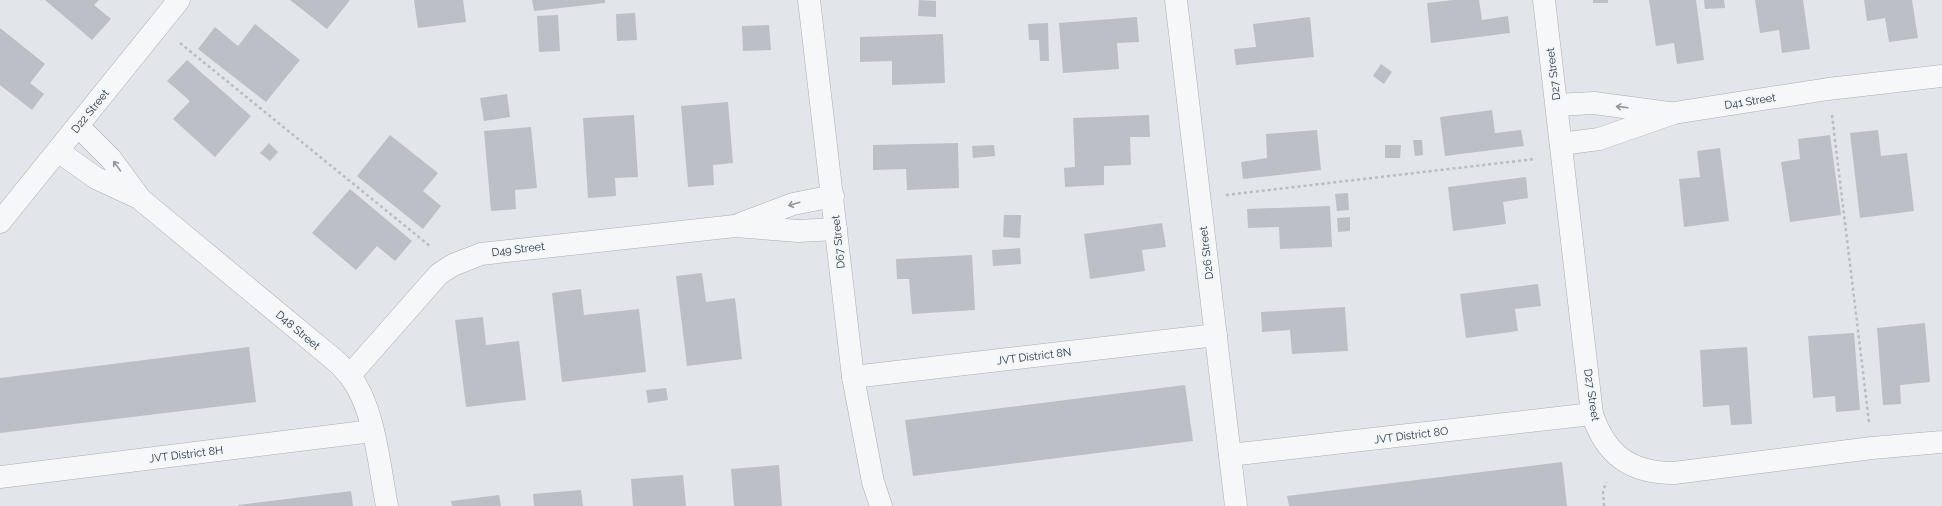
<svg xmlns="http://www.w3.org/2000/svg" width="1942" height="506" viewBox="0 0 1942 506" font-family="Raleway,sans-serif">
	<rect width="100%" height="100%" fill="#e2e6ea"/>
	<g fill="#bac0c6">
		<polygon points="45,0 99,0 94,5 111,19 92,40"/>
		<polygon points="290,0 350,0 327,29"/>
		<polygon points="414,0 463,0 466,22 418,28"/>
		<polygon points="532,0 605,0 605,3 534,11"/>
		<polygon points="919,0 936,1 936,17 918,16"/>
		<polygon points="1453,0 1479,0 1482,20 1508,16 1510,33 1431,43 1427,3"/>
		<rect x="1593" y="0" width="15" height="3"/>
		<polygon points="1649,0 1696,0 1704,60 1677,64 1674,43 1656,46"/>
		<polygon points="1704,0 1724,0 1725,8 1705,9"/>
		<polygon points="1755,0 1803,0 1810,49 1782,53 1779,30 1760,33"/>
		<polygon points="1864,0 1912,0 1918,38 1889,42 1885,18 1867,21"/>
		<polygon points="635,13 637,40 617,41 616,14"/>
		<polygon points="558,15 560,51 539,52 537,16"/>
		<polygon points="1137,17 1139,42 1117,43 1119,69 1063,73 1059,23"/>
		<polygon points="1310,17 1314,57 1236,65 1234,49 1256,47 1253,24"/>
		<polygon points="1048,23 1049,61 1040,61 1039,40 1029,40 1028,24"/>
		<polygon points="255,24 300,60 266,102 198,49 215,27 238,46"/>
		<polygon points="769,25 771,50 743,51 742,26"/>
		<polygon points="0,28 45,64 30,83 44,94 32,110 0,85"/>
		<polygon points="943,34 945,83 892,85 892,61 860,62 860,37"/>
		<polygon points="187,60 251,116 215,157 173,119 190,101 167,81"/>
		<polygon points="1381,64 1392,72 1384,84 1373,76"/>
		<polygon points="507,94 510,117 484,121 480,98"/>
		<polygon points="728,102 733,163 713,165 714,185 688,187 681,106"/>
		<polygon points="1492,110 1495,133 1521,130 1524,146 1445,156 1440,117"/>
		<polygon points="634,115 638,177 615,178 616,196 588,198 583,118"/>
		<polygon points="1149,115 1150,137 1130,137 1131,165 1104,166 1104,185 1065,187 1064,168 1075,167 1073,118"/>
		<polygon points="531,127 537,188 515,190 516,209 491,211 484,131"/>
		<polygon points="1317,130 1321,170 1243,179 1241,162 1267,158 1266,134"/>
		<polygon points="1878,130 1881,156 1907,153 1914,211 1860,218 1850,133"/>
		<polygon points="390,135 438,173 423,191 441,206 423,229 357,176"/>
		<polygon points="1830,135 1841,215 1790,222 1781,162 1800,159 1798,139"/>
		<polygon points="1413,140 1422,140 1423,155 1415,156"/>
		<polygon points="269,143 278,152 270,161 260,153"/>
		<polygon points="958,143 959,188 907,190 906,169 873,170 873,145"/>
		<polygon points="994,145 995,156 973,158 972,146"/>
		<polygon points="1385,145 1401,145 1400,158 1385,158"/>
		<polygon points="1720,148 1729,221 1684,227 1679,179 1700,177 1697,151"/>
		<polygon points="1526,177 1528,198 1503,202 1506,224 1453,231 1448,187"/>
		<polygon points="350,189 412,241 395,261 377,246 356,270 312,233"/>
		<polygon points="1348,193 1349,210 1337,211 1335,194"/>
		<polygon points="1330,206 1332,247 1280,249 1279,227 1248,228 1247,209"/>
		<polygon points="1004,215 1021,215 1020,238 1003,237"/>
		<polygon points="1350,217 1350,231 1338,232 1337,218"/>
		<polygon points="1162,223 1166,247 1142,250 1145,271 1090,279 1084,234"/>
		<polygon points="1020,248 1021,264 993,266 992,250"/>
		<polygon points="972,255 975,310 912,314 909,279 897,279 896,259"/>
		<polygon points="702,273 706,302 735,298 742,359 687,366 676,276"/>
		<polygon points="1538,284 1541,306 1515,309 1518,331 1466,338 1460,294"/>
		<polygon points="581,289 584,315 639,309 646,372 562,382 552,293"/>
		<polygon points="1345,307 1348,351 1292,354 1290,330 1262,332 1261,312"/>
		<polygon points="483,317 486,345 519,341 526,400 466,407 455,320"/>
		<polygon points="1925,323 1930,382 1900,385 1901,404 1883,405 1877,328"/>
		<polygon points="1854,333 1860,410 1836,412 1835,396 1813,398 1808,336"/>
		<polygon points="249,347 256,402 0,433 0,378"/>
		<polygon points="1747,347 1752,424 1731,425 1729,405 1703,407 1700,350"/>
		<polygon points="1185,385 1193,441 913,476 905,420"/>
		<polygon points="666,388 668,400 648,403 646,390"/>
		<polygon points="1562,462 1567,506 1289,506 1287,496"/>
		<polygon points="779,465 782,506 734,506 731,469"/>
		<polygon points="683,475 686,506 633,506 631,479"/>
		<polygon points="581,490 583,506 534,506 533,494"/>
		<polygon points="351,491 353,506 238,506 238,505"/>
		<polygon points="499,495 501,506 452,506 451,501"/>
	</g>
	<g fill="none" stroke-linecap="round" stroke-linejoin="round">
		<defs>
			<g id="minor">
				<polyline points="809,0 853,377 873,482 881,506"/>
				<polyline points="1176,0 1236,506"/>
				<path d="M1544 0 1592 414C1606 455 1630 473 1674 473L1872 448 1942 442"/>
				<polyline points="1557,105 1594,103 1669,113"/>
				<polyline points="78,126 111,159 139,197"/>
				<polyline points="1561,144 1599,139 1674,113 1828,89 1942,76"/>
				<path d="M58 151 96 178 139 198 325 352C334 359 342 366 349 375 375 407 379 466 387 506"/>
				<polyline points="0,222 179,0"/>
				<polyline points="740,224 793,204 833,196"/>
				<polyline points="350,375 439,274 453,265 481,254 735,226 798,231 836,229"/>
				<polyline points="853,377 1216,335"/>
				<polyline points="1230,455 1592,414"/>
				<polyline points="0,477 372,431"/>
			</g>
		</defs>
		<use href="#minor" stroke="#a7aeb4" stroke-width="23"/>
		<g stroke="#b8bdc1" stroke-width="2.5" stroke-dasharray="3 3" stroke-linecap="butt">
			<polyline points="180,43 431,247"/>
			<polyline points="1832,115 1869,422"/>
			<polyline points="1226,195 1535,159"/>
			<polyline points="1604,506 1603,492 1606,482"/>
		</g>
		<use href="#minor" stroke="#f5f7f8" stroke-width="22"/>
	</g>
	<defs><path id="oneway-shaft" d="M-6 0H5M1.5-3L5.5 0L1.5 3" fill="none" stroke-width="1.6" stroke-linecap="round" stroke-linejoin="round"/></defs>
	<g stroke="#90969c">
		<use href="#oneway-shaft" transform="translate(1622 107) rotate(-173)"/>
		<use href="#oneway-shaft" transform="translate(117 166) rotate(-126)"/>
		<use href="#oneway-shaft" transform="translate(794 204) rotate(163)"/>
	</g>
	<g text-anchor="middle" stroke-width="3" stroke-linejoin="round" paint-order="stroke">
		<g font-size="11" fill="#2b3641" stroke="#f2f5f7">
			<text transform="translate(1553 74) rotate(-97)" y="4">D27 Street</text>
			<text transform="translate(1750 101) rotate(-9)" y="4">D41 Street</text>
			<text transform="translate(90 111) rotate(-51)" y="4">D22 Street</text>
			<text transform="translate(838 242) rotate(-96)" y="4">D67 Street</text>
			<text transform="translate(518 249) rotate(-7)" y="4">D49 Street</text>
			<text transform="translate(1206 253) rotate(-97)" y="4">D26 Street</text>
			<text transform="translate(298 330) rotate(40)" y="4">D48 Street</text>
			<text transform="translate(1034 356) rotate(-7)" y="4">JVT District 8N</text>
			<text transform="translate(1592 395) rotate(81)" y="4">D27 Street</text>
			<text transform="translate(1411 435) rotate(-7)" y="4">JVT District 8O</text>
			<text transform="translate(186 454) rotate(-7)" y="4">JVT District 8H</text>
		</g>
	</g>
</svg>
